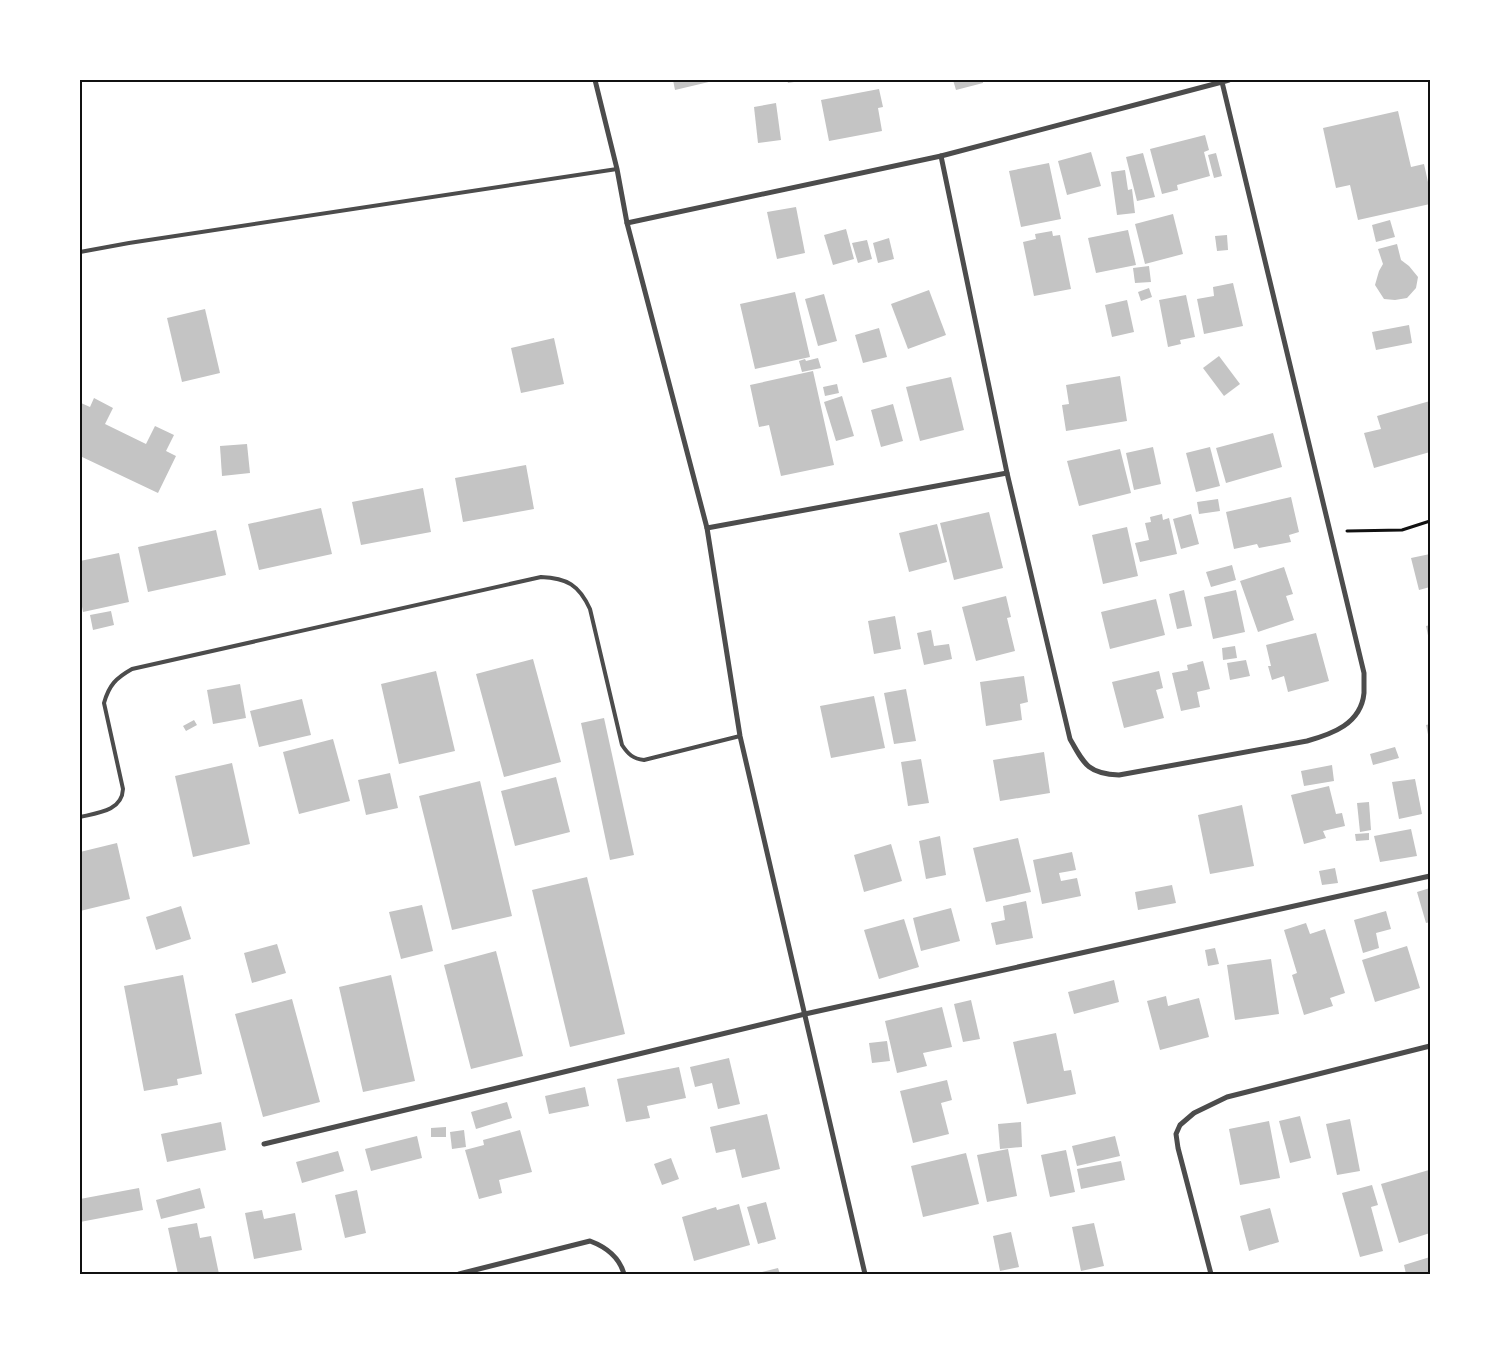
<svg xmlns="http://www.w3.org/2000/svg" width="1510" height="1354" viewBox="0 0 1510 1354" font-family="'Noto Sans',sans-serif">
	<rect width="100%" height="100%" fill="#fff"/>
	<g fill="#c4c4c4">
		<polygon points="673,80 713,80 713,81 675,90"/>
		<polygon points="787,80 800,80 800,81 788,83"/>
		<polygon points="953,80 983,80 983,83 956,90"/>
		<polygon points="879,89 883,107 878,108 882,131 829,141 821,100"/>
		<polygon points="776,103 781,140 758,143 754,107"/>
		<polygon points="1398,111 1411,167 1424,164 1430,191 1430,204 1358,220 1350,185 1336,188 1323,128"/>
		<polygon points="1205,135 1209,150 1204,152 1210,176 1177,185 1178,190 1162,194 1150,149"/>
		<polygon points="1091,152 1101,186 1067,195 1058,161"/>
		<polygon points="1143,153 1155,197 1137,201 1126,157"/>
		<polygon points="1216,153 1222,176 1214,178 1208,155"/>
		<polygon points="1049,163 1061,219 1021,227 1009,171"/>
		<polygon points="1125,170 1128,190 1132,189 1135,213 1117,215 1111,172"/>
		<polygon points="796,207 805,253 777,259 767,212"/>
		<polygon points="1173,214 1183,254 1145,264 1135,224"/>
		<polygon points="1390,220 1395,237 1376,242 1372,225"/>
		<polygon points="846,229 854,259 833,265 824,235"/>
		<polygon points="1128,230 1136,265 1096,273 1088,238"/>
		<polygon points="1052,231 1053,236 1060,235 1071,289 1034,296 1023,242 1036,239 1035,234"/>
		<polygon points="1227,235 1228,250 1217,251 1215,236"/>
		<polygon points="889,238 894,259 878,263 873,243"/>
		<polygon points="867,240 872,259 858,263 852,243"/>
		<polygon points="1397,244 1401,260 1409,266 1418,277 1416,288 1407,298 1395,300 1384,299 1375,285 1379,271 1383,264 1378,249"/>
		<polygon points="1149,266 1151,282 1135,283 1133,268"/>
		<polygon points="1233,283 1243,326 1204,334 1197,299 1214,296 1213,287"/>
		<polygon points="1149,288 1152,297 1141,301 1138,292"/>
		<polygon points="929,290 946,335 908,349 891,304"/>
		<polygon points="795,292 810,357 755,369 740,304"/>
		<polygon points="824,294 837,341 818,346 805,299"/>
		<polygon points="1186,295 1195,337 1180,340 1181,344 1168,347 1159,300"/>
		<polygon points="1127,300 1134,332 1112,337 1105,305"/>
		<polygon points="205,309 220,373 182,382 167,318"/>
		<polygon points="1409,325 1412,343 1376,350 1372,332"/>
		<polygon points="879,328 887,357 863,363 855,335"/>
		<polygon points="554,338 564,384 521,393 511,348"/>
		<polygon points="1219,356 1240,384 1224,396 1203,368"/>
		<polygon points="818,358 821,368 802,372 799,361 805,359 806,361"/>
		<polygon points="813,371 834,465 781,476 769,425 759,427 750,385"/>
		<polygon points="1120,376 1127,421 1066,431 1062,405 1069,404 1066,385"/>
		<polygon points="951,377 964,430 920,441 906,387"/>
		<polygon points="837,384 839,393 825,396 823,387"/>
		<polygon points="842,396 854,436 836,441 824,402"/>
		<polygon points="94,398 113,408 105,424 146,444 155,426 174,435 166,451 176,456 158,493 80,456 80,404 81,403 90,407"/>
		<polygon points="1430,401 1430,452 1374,468 1364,433 1381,429 1377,416"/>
		<polygon points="893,404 903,441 881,447 871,410"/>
		<polygon points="1273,433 1282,467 1226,483 1216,448"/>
		<polygon points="247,444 250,473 222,476 220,446"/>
		<polygon points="1153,447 1161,484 1134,490 1126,453"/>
		<polygon points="1210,447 1220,486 1196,492 1186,453"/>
		<polygon points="1120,449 1131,493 1079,506 1067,461"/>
		<polygon points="526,465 534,509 463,522 455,478"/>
		<polygon points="423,488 431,532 361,545 352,502"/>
		<polygon points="1291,497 1299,532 1289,535 1291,542 1259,548 1257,544 1234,549 1226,512"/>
		<polygon points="1218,499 1220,511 1199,514 1197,502"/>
		<polygon points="321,508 332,554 259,570 248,524"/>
		<polygon points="989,512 1003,568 954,580 940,523"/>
		<polygon points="1162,514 1163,520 1169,518 1177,554 1140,562 1135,543 1149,540 1145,523 1151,522 1150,517"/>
		<polygon points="1191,514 1199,544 1181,549 1173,519"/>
		<polygon points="937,524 947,562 909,572 899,533"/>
		<polygon points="1127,527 1138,576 1103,584 1092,535"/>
		<polygon points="216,530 226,575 148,592 138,547"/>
		<polygon points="119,553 129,602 83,612 80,596 80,561"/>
		<polygon points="1430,554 1430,587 1419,590 1411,558"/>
		<polygon points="1232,565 1236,580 1211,587 1206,572"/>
		<polygon points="1284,567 1293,594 1286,596 1294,620 1258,632 1240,581"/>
		<polygon points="1184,590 1192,626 1177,629 1169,594"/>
		<polygon points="1236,590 1245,632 1213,639 1204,597"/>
		<polygon points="1006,596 1011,617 1007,618 1015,651 976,661 962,607"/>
		<polygon points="1156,599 1165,635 1110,649 1101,612"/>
		<polygon points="111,611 114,625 93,630 90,615"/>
		<polygon points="895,616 901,649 874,654 868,621"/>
		<polygon points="1430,625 1430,640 1429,640 1426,626"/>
		<polygon points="931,630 934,646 949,644 952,659 924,665 917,633"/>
		<polygon points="1316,633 1329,681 1288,692 1284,676 1272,680 1268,666 1271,666 1266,645"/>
		<polygon points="1235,646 1237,658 1223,660 1222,648"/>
		<polygon points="533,659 561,762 504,777 476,674"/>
		<polygon points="1246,660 1250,676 1230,680 1227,663"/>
		<polygon points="1203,661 1210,689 1197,692 1200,707 1181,711 1172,673 1188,670 1187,665"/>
		<polygon points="436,671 455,751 399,764 381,684"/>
		<polygon points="1159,671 1163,688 1156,690 1164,718 1124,728 1112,682"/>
		<polygon points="1024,676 1028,702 1020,704 1022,720 986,726 980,682"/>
		<polygon points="240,684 246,718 213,724 207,690"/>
		<polygon points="906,689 916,741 894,744 884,693"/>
		<polygon points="874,696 885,748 831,758 820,706"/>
		<polygon points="302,699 311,735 259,747 250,711"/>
		<polygon points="604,718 634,855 610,860 581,723"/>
		<polygon points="194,720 197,725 186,731 183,726"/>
		<polygon points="1430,724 1430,739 1429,739 1426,725"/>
		<polygon points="333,739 350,801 299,814 283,752"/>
		<polygon points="1395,747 1399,758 1373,765 1370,754"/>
		<polygon points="1044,752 1050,793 1000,801 993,760"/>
		<polygon points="921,759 929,803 908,806 901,762"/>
		<polygon points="232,763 250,844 193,857 175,776"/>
		<polygon points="1332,765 1334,781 1304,786 1301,771"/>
		<polygon points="390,773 398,808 366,815 358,780"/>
		<polygon points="556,777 570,832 515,846 501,791"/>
		<polygon points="1415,779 1422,814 1399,819 1392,782"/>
		<polygon points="480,781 512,916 452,930 419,796"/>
		<polygon points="1329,786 1336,814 1342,813 1345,826 1323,831 1326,838 1304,844 1291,795"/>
		<polygon points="1369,802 1371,830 1360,832 1357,803"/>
		<polygon points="1242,805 1254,866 1210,874 1198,815"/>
		<polygon points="1411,829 1417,856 1380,862 1374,836"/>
		<polygon points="1369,833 1369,840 1356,841 1355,834"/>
		<polygon points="940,836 946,875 926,879 919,841"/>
		<polygon points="1018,838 1031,892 986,902 973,848"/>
		<polygon points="117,843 130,899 80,911 80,852"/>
		<polygon points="891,844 902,881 864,892 854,855"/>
		<polygon points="1072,852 1076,870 1059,873 1061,881 1077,878 1081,896 1042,904 1033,860"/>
		<polygon points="1335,868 1338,883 1322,885 1319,871"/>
		<polygon points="587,877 625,1034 570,1047 532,890"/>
		<polygon points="1172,885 1176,903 1138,910 1135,892"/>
		<polygon points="1430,888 1430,922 1426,923 1417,892"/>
		<polygon points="1026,901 1033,938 996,945 991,923 1005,920 1003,906"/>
		<polygon points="422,905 433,951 401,959 389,912"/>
		<polygon points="181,906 191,939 156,950 146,917"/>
		<polygon points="951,908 960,941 921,951 913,918"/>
		<polygon points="1386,911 1391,929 1376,933 1379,948 1363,953 1354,920"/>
		<polygon points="904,919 919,967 879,979 864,930"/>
		<polygon points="1306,923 1310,934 1325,929 1345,993 1330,998 1333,1006 1304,1015 1292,975 1297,973 1284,930"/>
		<polygon points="277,944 286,973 252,983 244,953"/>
		<polygon points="1407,946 1420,988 1375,1002 1362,960"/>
		<polygon points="1215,948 1219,964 1208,966 1205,950"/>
		<polygon points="496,951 523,1056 471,1069 444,965"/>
		<polygon points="1271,959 1279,1014 1235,1020 1227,965"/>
		<polygon points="183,975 202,1074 177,1079 178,1085 144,1091 124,986"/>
		<polygon points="391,975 415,1081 363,1092 339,987"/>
		<polygon points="1114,980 1119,1002 1074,1014 1068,992"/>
		<polygon points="1166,996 1168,1006 1199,998 1209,1037 1160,1050 1147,1001"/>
		<polygon points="292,999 320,1102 263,1117 235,1014"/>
		<polygon points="971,1000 980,1039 963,1042 954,1004"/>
		<polygon points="942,1007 952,1047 923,1053 927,1066 897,1073 885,1021"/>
		<polygon points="1056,1033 1064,1071 1071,1070 1076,1094 1027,1104 1013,1042"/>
		<polygon points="887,1041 890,1061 872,1063 869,1043"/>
		<polygon points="729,1058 740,1104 718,1109 712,1083 695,1087 690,1067"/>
		<polygon points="679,1067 686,1098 647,1106 650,1118 626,1122 617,1079"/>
		<polygon points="947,1080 952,1100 941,1103 949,1134 913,1143 900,1091"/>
		<polygon points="585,1087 589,1106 549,1114 545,1096"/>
		<polygon points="507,1102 512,1118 476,1129 471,1112"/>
		<polygon points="767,1114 780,1169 742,1178 735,1149 716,1153 710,1127"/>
		<polygon points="1300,1116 1311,1158 1290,1163 1279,1121"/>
		<polygon points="1350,1119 1360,1171 1337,1175 1326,1124"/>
		<polygon points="1269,1121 1280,1178 1240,1185 1229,1129"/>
		<polygon points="221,1122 226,1150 167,1162 161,1134"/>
		<polygon points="1021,1122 1022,1147 1000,1149 998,1124"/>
		<polygon points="446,1127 446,1137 431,1137 431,1128"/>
		<polygon points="464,1130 466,1147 452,1149 450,1132"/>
		<polygon points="520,1130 532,1172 499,1180 502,1193 479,1199 465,1150 484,1145 483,1140"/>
		<polygon points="417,1136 422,1158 371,1171 365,1149"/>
		<polygon points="1115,1136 1120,1156 1077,1166 1072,1146"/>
		<polygon points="1008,1149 1017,1196 987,1202 977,1155"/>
		<polygon points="1066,1150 1075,1192 1050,1197 1041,1155"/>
		<polygon points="338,1151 344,1171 302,1183 296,1162"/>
		<polygon points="966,1153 979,1204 923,1217 911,1166"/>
		<polygon points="671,1158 679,1179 662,1185 654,1164"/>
		<polygon points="1121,1161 1125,1180 1081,1189 1077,1169"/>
		<polygon points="1429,1170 1430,1233 1399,1243 1381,1184"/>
		<polygon points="1372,1185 1378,1205 1371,1207 1383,1251 1360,1257 1342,1193"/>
		<polygon points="139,1188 143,1210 80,1222 80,1199"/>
		<polygon points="200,1188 205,1208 161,1219 156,1200"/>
		<polygon points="357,1190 366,1233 345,1238 335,1195"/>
		<polygon points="766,1202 776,1239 758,1244 747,1207"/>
		<polygon points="739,1204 750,1245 694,1261 682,1217 716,1207 717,1210"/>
		<polygon points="1270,1208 1279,1242 1249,1251 1240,1216"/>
		<polygon points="262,1210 264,1219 295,1213 302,1250 254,1259 245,1213"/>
		<polygon points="197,1223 200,1238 211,1236 219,1274 178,1274 168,1228"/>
		<polygon points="1094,1223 1104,1266 1081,1271 1072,1227"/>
		<polygon points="1011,1232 1019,1267 1000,1271 993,1236"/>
		<polygon points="1430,1257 1430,1274 1406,1274 1404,1265"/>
		<polygon points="778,1268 780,1274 758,1274 758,1273"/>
	</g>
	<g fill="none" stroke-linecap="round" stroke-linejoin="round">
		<polyline stroke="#111" stroke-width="3" points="1347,531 1402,530 1430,521"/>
		<g stroke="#4c4c4c" stroke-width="4">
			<polyline points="80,252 129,243 617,169"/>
			<path d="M80 817C98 813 122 811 123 789L104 703C109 685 116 678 132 669L541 577C567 578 579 585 590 609L622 745C628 754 633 759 644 760L740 736"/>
		</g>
		<g stroke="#4c4c4c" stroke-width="5">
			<polyline points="595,80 617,169 627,223 707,528 740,736 865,1274"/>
			<path d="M1222 82 1364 673C1364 680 1364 687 1364 693 1361 724 1332 734 1307 741L1119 775C1088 774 1084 764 1070 739L1007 473 941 156 1222 82 1229 80"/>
			<polyline points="627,223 941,156"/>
			<polyline points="707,528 1007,473"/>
			<polyline points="264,1144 805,1014 1430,876"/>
			<path d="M459 1274 590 1241C606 1247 619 1256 624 1274"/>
			<polyline points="1211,1274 1178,1148 1176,1134 1180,1125 1194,1113 1227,1097 1430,1046"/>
		</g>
	</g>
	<rect width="1510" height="1354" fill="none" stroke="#ffffff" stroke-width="162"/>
	<rect x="81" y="81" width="1348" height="1192" fill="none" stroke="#111" stroke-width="2"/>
</svg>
